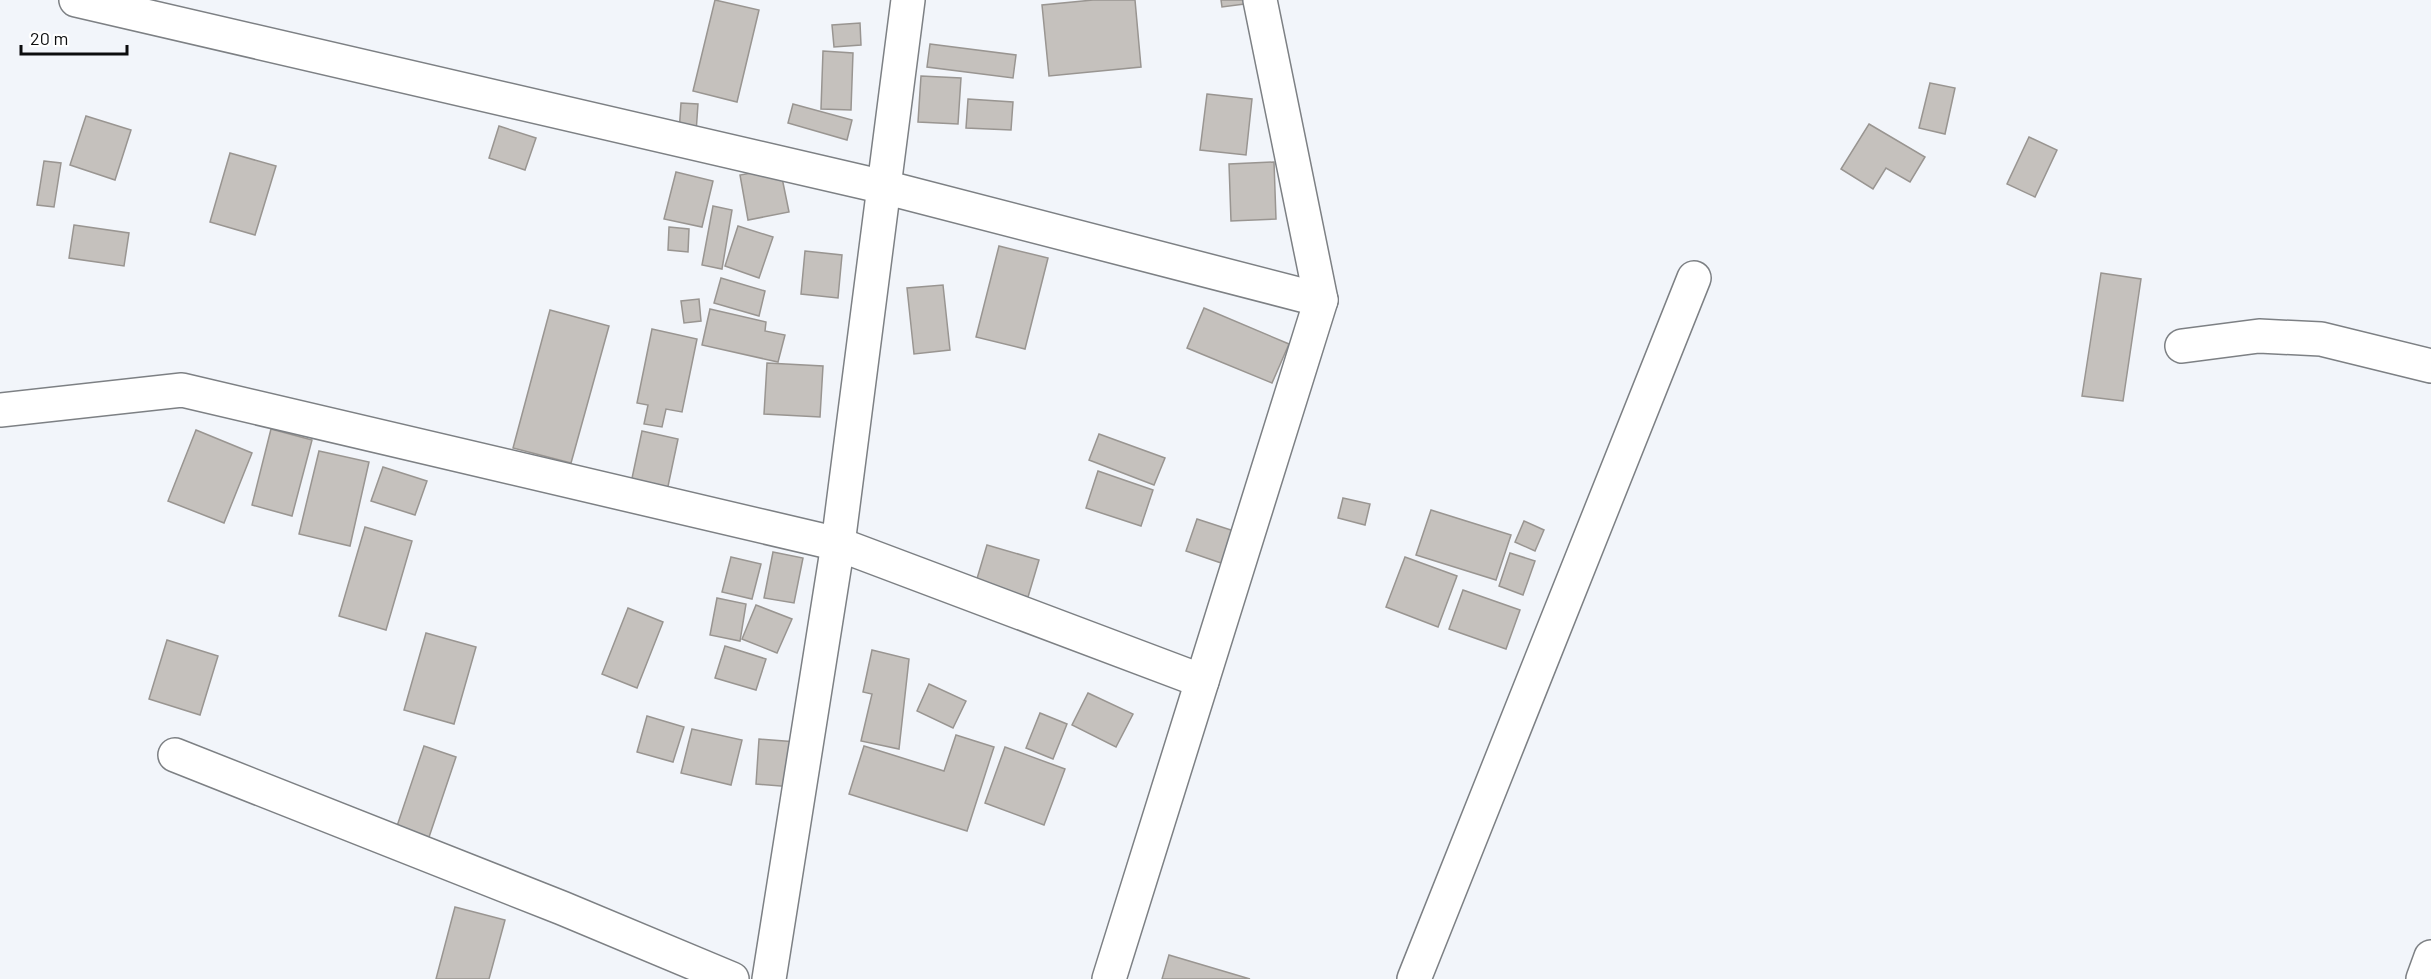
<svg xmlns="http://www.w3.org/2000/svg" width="2431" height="979" viewBox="0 0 2431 979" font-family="Barlow,sans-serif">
	<rect width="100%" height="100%" fill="#f2f5fa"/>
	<g fill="#c5c1bd" stroke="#999591" stroke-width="1.5">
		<polygon points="715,0 759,10 737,102 693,91"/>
		<polygon points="1093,0 1135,0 1141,67 1049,76 1042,5"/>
		<polygon points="1221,0 1252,0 1252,3 1222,7"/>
		<polygon points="860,23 861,45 834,47 832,25"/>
		<polygon points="930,44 1016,55 1013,78 927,67"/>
		<polygon points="823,51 853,53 851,110 821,109"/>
		<polygon points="921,76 961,78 958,124 918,122"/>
		<polygon points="1930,83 1955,88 1945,134 1919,128"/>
		<polygon points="1207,94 1252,99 1246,155 1200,150"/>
		<polygon points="968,99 1013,102 1011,130 966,128"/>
		<polygon points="681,103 698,104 696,133 679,133"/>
		<polygon points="793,104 852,120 847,140 788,123"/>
		<polygon points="86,116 131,130 115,180 70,165"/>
		<polygon points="1869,124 1925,157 1910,182 1886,168 1873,189 1841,169"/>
		<polygon points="499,126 536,138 525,170 489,158"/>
		<polygon points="2029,137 2057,150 2035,197 2007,184"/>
		<polygon points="230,153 276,166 255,235 210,222"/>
		<polygon points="44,161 61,163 54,207 37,205"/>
		<polygon points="1274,162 1276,219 1231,221 1229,164"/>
		<polygon points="780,168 789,212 748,220 740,175"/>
		<polygon points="676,172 713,181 702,227 664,219"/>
		<polygon points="713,206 732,210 722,269 702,265"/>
		<polygon points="74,225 129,233 124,266 69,258"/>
		<polygon points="738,226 773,237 759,278 725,266"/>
		<polygon points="669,227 689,229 688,252 668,250"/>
		<polygon points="999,246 1048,258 1025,349 976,337"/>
		<polygon points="805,251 842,255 838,298 801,294"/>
		<polygon points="2101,273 2141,279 2123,401 2082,396"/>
		<polygon points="721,278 765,291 759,316 714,303"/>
		<polygon points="943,285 950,350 914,354 907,288"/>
		<polygon points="699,299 701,321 684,323 681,301"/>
		<polygon points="1204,308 1289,344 1272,383 1187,348"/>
		<polygon points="710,309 766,322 765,331 785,335 778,362 702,345"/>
		<polygon points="550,310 609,326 571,463 513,448"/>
		<polygon points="652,329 697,339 682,412 666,409 662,427 644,424 648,405 637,403"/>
		<polygon points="767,363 823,366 820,417 764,414"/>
		<polygon points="271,429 312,440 292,516 252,505"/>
		<polygon points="196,430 252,453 224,523 168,501"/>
		<polygon points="642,431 678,439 667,491 631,483"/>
		<polygon points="1099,434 1165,458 1154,485 1089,460"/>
		<polygon points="319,451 369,462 350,546 299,534"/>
		<polygon points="383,467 427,481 415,515 371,501"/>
		<polygon points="1098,471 1153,490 1141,526 1086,508"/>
		<polygon points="1343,498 1370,504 1365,525 1338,518"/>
		<polygon points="1431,510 1511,535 1496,580 1416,555"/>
		<polygon points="1197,519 1234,531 1224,564 1186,551"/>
		<polygon points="1524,521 1544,530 1535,551 1515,542"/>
		<polygon points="365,527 412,541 386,630 339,616"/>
		<polygon points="987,545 1039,560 1028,597 976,582"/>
		<polygon points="773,552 803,558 794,603 764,598"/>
		<polygon points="1510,553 1535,561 1523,595 1499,586"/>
		<polygon points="731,557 761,564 752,599 722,592"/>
		<polygon points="1405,557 1457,576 1438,627 1386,607"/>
		<polygon points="1463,590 1520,610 1506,649 1449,629"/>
		<polygon points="717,598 746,604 740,641 710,635"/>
		<polygon points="756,605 792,619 777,653 742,639"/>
		<polygon points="628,608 663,622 637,688 602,674"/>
		<polygon points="426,633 476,647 454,724 404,710"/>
		<polygon points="167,640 218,656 200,715 149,699"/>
		<polygon points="725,646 766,659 756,690 715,678"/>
		<polygon points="872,650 909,659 899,749 861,741 872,694 863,692"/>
		<polygon points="929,684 966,701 953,728 917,711"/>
		<polygon points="1088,693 1133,714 1116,747 1072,725"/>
		<polygon points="1040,713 1067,724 1053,759 1026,748"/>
		<polygon points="647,716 684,727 673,762 637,752"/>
		<polygon points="692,729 742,740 731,785 681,773"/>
		<polygon points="956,735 994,747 967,831 849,794 864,746 944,771"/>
		<polygon points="759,739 797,742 793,787 756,784"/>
		<polygon points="424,746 456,757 427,843 395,832"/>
		<polygon points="1005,747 1065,769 1044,825 985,803"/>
		<polygon points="455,907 505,920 489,979 436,979"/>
		<polygon points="1169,955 1250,979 1162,979"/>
	</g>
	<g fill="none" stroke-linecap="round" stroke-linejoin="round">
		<defs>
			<g id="minor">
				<polyline points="76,0 884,187 1321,300"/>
				<polyline points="2182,346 2259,336 2321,339 2431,366"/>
				<polyline points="0,410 182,390 838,544 1202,681"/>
				<polyline points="175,755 562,908 732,979"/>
				<polyline points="769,979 838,544 908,0"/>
				<polyline points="1109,979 1321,300 1260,0"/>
				<polyline points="1414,979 1694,278"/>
				<polyline points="2423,979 2431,957"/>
			</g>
		</defs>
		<use href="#minor" stroke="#7d8084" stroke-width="36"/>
		<use href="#minor" stroke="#fff" stroke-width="33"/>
	</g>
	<path d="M21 45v9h106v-9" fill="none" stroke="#0c0d0e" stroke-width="3"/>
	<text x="30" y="45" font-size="18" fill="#0c0d0e" stroke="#ffffff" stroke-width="4.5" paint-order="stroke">20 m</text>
</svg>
